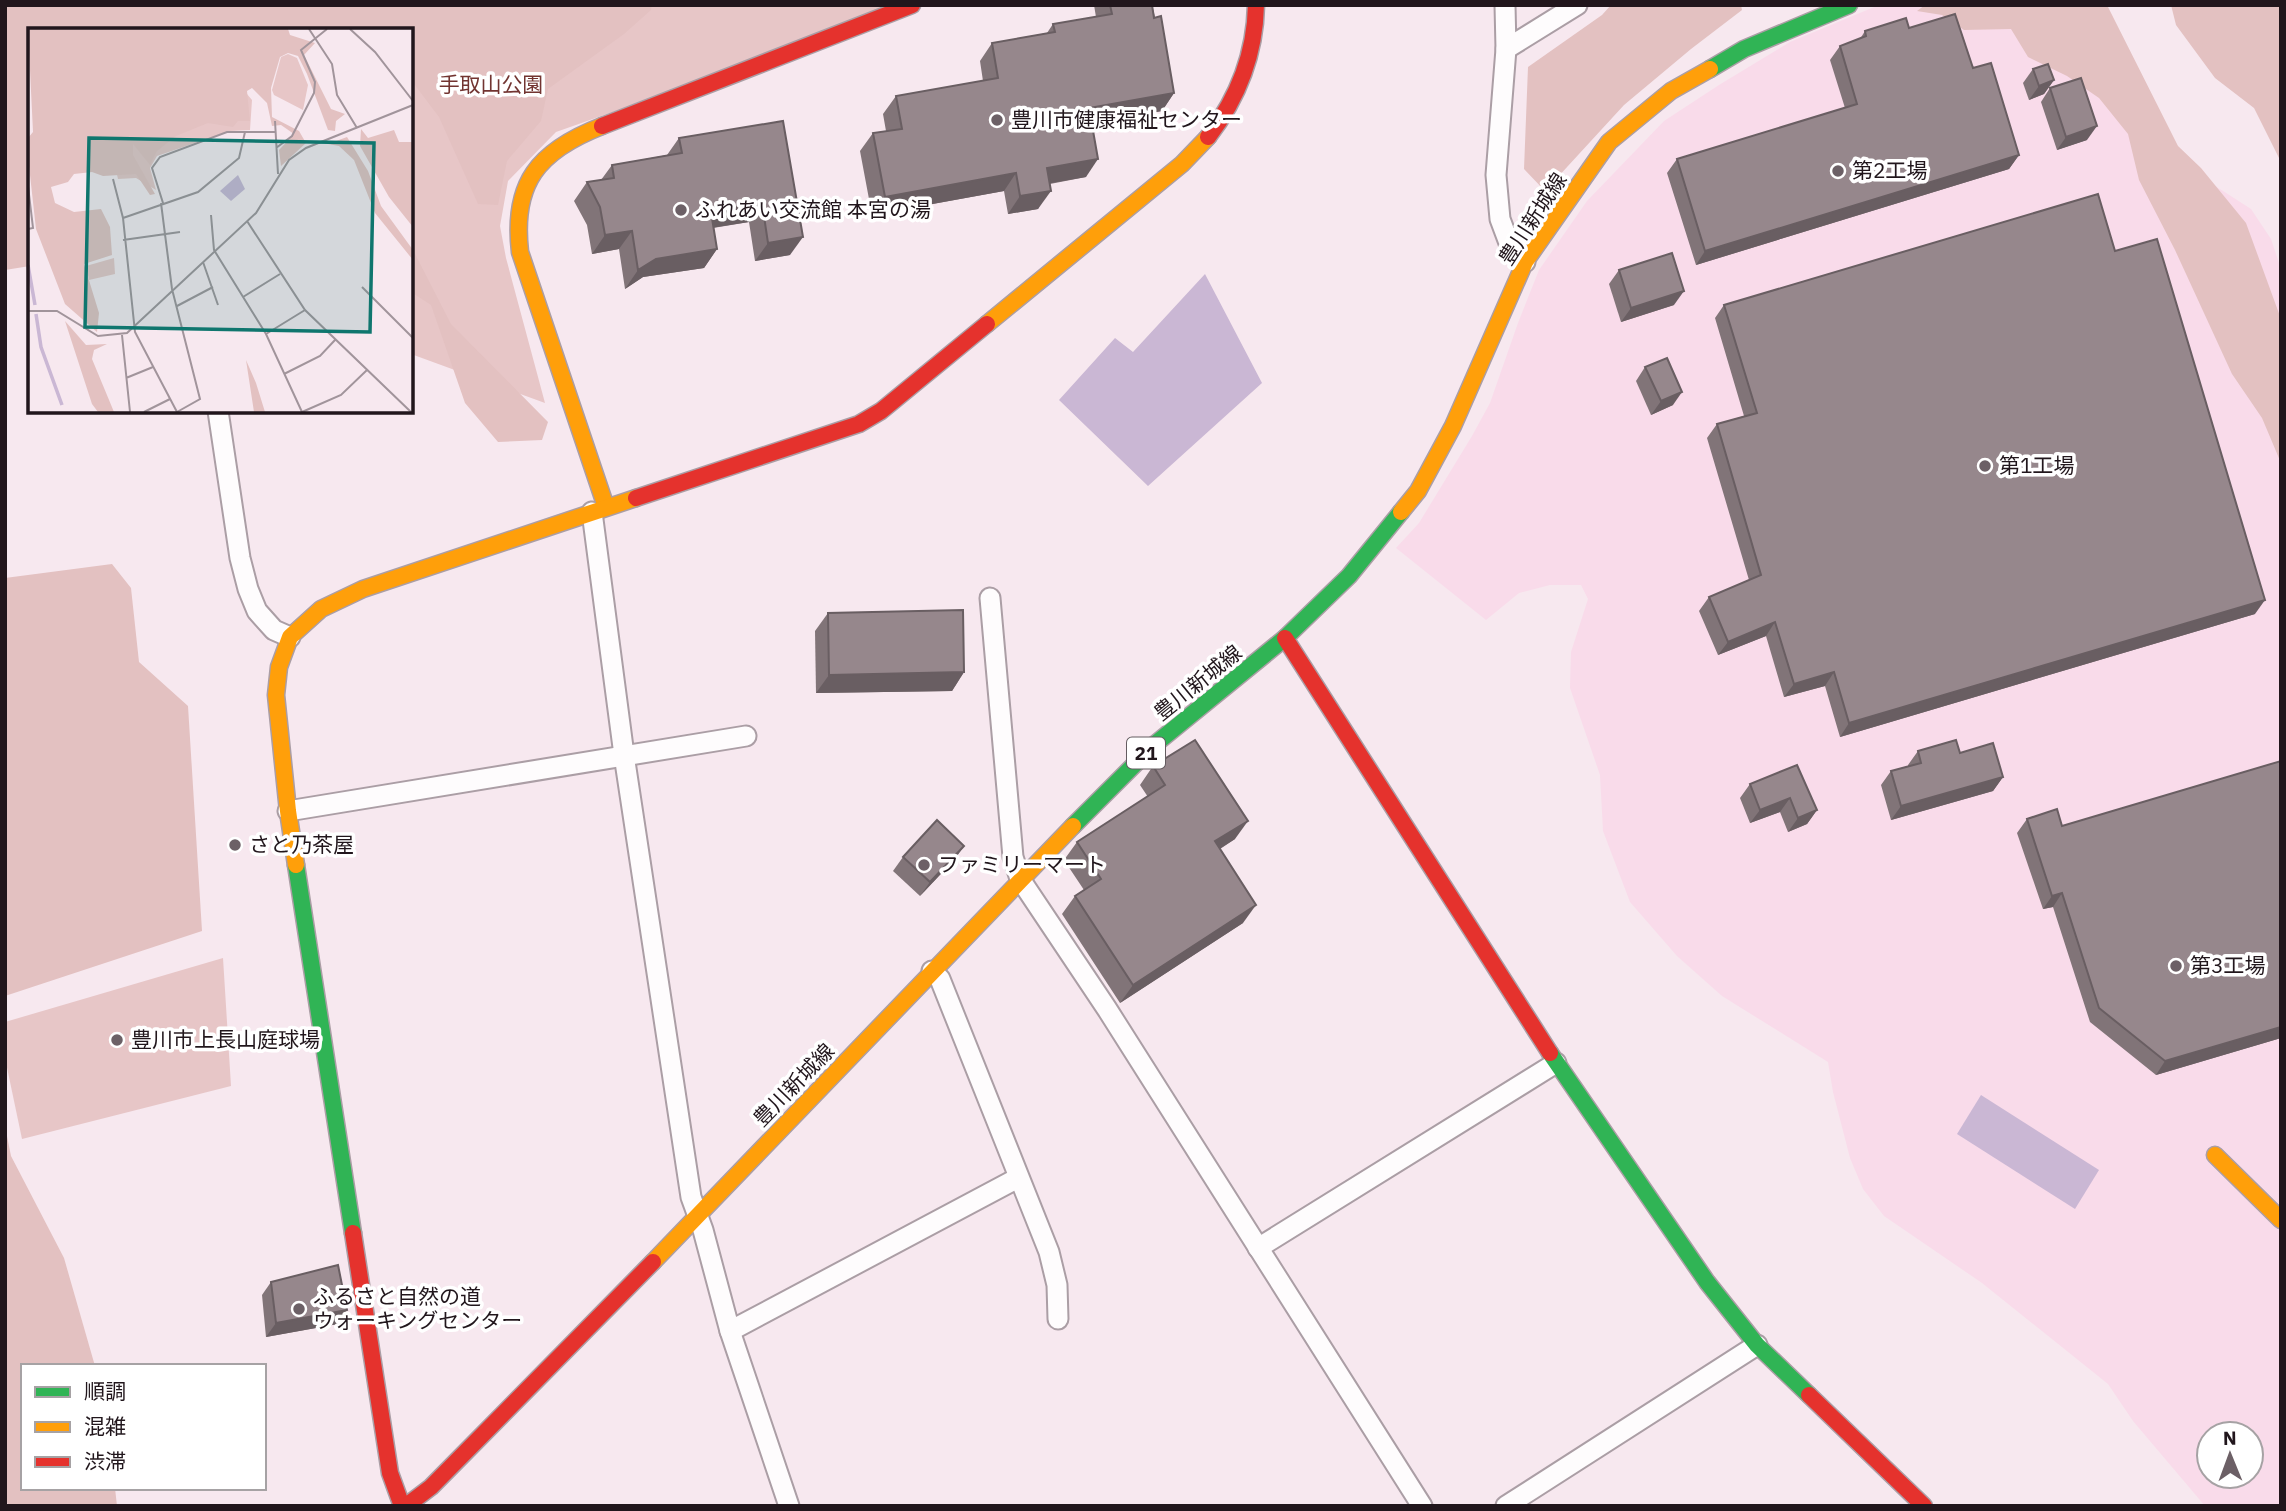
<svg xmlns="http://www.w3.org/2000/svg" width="2286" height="1511" viewBox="0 0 2286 1511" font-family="'IBM Plex Sans','Noto Sans JP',sans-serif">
	<rect width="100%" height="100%" fill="#f7e8ef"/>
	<path fill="#f9dbea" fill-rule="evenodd" d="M1879 5H2081L2178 162 2251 209 2271 239 2281 269V1506H2205L2133 1421 2108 1384 1982 1283 1884 1216 1863 1189 1850 1158 1833 1092 1828 1062 1722 996 1677 956 1630 902 1603 831 1600 775 1570 688 1571 652 1588 599 1581 585H1550L1519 593 1486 620 1396 548 1419 523 1472 436 1490 403 1518 323 1539 270 1587 201 1664 121 1719 85 1790 42ZM2209 1434H2251V1476H2209Z"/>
	<g fill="#e7c6c7">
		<polygon points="180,5 894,5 658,96 556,132 508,181 500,226 506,258 545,403 411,354 411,30 182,30"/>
		<polygon points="223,958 231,1086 22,1139 5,1058 5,1022"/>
	</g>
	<g fill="#e3c1c1">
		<polygon points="5,5 652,5 651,10 624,34 548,89 541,121 507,161 498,205 478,204 439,117 411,80 411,30 375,30 372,26 367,30 30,30 30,266 5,270"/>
		<polygon points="1611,5 1741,5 1742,10 1691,49 1624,105 1545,191 1524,169 1528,67 1602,15"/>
		<polygon points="1925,5 2107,5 2178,146 2201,168 2246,223 2281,319 2281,463 2262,418 2232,374 2175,250 2139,180 2128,134 2099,98 2067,76 2028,57 2011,29 1964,30 1942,15 1917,11"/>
		<polygon points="2171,5 2281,5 2281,162 2254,108 2215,78 2176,25"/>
		<polygon points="411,246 451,324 548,422 542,440 498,442 465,403 431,305 411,292"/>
		<polygon points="112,564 131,588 139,662 188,706 202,931 5,996 5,578"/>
		<polygon points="5,1126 11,1156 64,1258 95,1366 23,1366 23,1488 115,1488 117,1506 11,1506 5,1502"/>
	</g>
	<g fill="#cab7d4">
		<polygon points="1205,274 1262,383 1148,486 1059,400 1115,338 1133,352"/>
		<polygon points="1981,1095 2099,1170 2075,1209 1957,1134"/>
	</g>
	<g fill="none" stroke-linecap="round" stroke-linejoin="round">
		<defs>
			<g id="street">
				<polyline points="1505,5 1506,49 1496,175 1500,219 1509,243 1525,262"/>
				<polyline points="1506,49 1577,5"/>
				<polyline points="218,411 240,558 248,589 257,611 274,630 290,637"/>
				<polyline points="592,512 624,755 691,1197 703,1230 730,1331 789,1506"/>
				<polyline points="990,598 1013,857 1020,879 1107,1009 1422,1506"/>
				<polyline points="288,811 746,736"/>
				<polyline points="932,971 940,979 1049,1252 1057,1285 1058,1319"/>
				<polyline points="1258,1248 1556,1063"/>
				<polyline points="730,1331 1018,1178"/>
				<polyline points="1506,1506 1757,1345"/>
			</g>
			<g id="fast">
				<polyline points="1710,69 1744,49 1849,5"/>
				<polyline points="1073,826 1154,745 1285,638 1349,576 1401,512"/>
				<polyline points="296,865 353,1233"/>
				<polyline points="1550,1053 1707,1282 1757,1345 1809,1395"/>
			</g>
			<g id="slow">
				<path d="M602 126C538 151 512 183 520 252L606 507"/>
				<polyline points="987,324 1182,164 1208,137"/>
				<polyline points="1401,512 1418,491 1453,426 1525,262 1609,142 1671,91 1710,69"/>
				<polyline points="296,865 288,811 276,695 279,667 290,637 321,609 363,589 636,498"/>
				<polyline points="2215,1155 2281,1220"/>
				<polyline points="653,1262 1073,826"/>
			</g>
			<g id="jam">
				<polyline points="602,126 912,5"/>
				<path d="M1208 137C1238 98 1255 55 1256 5"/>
				<polyline points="636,498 859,424 881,411 987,324"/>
				<polyline points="1285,638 1550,1053"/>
				<polyline points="353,1233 390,1473 402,1506"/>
				<polyline points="1809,1395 1924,1506"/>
				<polyline points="406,1506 431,1487 653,1262"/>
			</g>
		</defs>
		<use href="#street" stroke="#ab9ea5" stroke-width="23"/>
		<use href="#fast" stroke="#ab9ea5" stroke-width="19"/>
		<use href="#slow" stroke="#ab9ea5" stroke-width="19"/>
		<use href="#jam" stroke="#ab9ea5" stroke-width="19"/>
		<use href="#street" stroke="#fefcfd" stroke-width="19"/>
		<use href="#fast" stroke="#30b455" stroke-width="16"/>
		<use href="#slow" stroke="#ff9f0a" stroke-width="16"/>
		<use href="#jam" stroke="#e5322d" stroke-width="16"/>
	</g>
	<g fill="#817478">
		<polygon points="1094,5 1152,5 1174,93 1162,111 1092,123 1086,177 1050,184 1038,209 1008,214 1004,191 872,215 860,151 873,133 886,131 883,114 896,96 983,81 980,61 992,43 1047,33 1053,24 1096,17"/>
		<polygon points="1909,28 1973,68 2019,155 2009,169 1696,265 1667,173 1677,159 1845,108 1830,60 1840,46 1860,39 1865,31"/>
		<polygon points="2033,69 2054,80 2044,94 2029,100 2023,83"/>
		<polygon points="2050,88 2087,140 2057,150 2041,102"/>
		<polygon points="783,121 790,255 755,261 749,222 713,228 717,249 704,268 643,277 625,289 619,249 592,254 587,225 574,201 587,182 601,180 612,165 667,155 679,138"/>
		<polygon points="2115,251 2255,614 1840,737 1825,686 1784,697 1766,636 1718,655 1699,611 1709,597 1749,580 1707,438 1717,424 1744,416 1715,318 1724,305"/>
		<polygon points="1619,270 1674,305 1621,322 1609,284"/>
		<polygon points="1645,367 1673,405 1651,415 1636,381"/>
		<polygon points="828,613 964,672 952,691 816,693 815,631"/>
		<polygon points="1918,751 1960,753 2003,777 1993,791 1891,820 1881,785 1891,771 1908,766 1908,765"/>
		<polygon points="2281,761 2281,1038 2156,1075 2090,1022 2053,907 2043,909 2017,833 2027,819 2062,826"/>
		<polygon points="1797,765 1817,810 1807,824 1788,832 1780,812 1750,823 1740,798 1750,784"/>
		<polygon points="1153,766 1235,839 1220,849 1243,923 1120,1003 1062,914 1075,896 1084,890 1064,860 1077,842 1148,797 1140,785"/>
		<polygon points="964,846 954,860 920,896 893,871 903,857"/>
		<polygon points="271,1282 347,1310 338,1324 266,1337 262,1295"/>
	</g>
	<g fill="#695e62">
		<polygon points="2054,80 2044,94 2029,100 2039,86"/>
		<polygon points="1174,93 1162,111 1076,126 1089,108"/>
		<polygon points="2097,126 2087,140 2057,150 2066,137"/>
		<polygon points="2019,155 2009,169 1696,265 1705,251"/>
		<polygon points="1098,159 1086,177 1034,186 1047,168"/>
		<polygon points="1016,173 1004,191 872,215 885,197"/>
		<polygon points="1051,191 1038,209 1008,214 1020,196"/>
		<polygon points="762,203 749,222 698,230 711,212"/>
		<polygon points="632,231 619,249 592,254 605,235"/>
		<polygon points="803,237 790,255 755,261 768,243"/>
		<polygon points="717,249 704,268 643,277 625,289 638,270 656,259"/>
		<polygon points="1684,291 1674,305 1621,322 1631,308"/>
		<polygon points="1682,392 1673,405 1651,415 1661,401"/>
		<polygon points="2265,600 2255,614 1840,737 1849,723"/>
		<polygon points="1775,622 1766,636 1718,655 1728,642"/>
		<polygon points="964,672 952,691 816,693 829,675"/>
		<polygon points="1834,672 1825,686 1784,697 1794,684"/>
		<polygon points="2003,777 1993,791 1891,820 1901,806"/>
		<polygon points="1790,798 1780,812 1750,823 1760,810"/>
		<polygon points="1817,810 1807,824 1788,832 1798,818"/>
		<polygon points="1248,821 1235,839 1202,860 1215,841"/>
		<polygon points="964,846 954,860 920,896 930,882"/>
		<polygon points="2062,893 2053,907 2043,909 2052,896"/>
		<polygon points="1256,905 1243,923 1120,1003 1133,985"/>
		<polygon points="2281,1027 2281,1038 2156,1075 2165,1061"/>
		<polygon points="347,1310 338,1324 266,1337 276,1323"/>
	</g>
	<g fill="#96878c" stroke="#695e62" stroke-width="2">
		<polygon points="1110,5 1152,5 1154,18 1161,16 1174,93 1089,108 1098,159 1047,168 1051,191 1020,196 1016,173 885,197 873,133 902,129 896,96 998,78 992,43 1055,32 1053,24 1112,14"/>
		<polygon points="1955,14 1973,68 1991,63 2019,155 1705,251 1677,159 1857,104 1840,46 1866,36 1865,31 1906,18 1909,28"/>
		<polygon points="2048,64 2054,80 2039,86 2033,69"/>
		<polygon points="2081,78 2097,126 2066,137 2050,88"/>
		<polygon points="783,121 803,237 768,243 762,203 711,212 717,249 656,259 638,270 632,231 605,235 600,207 587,182 614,178 612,165 682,153 679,138"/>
		<polygon points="2098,194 2115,251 2157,239 2265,600 1849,723 1834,672 1794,684 1775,622 1728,642 1709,597 1761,575 1717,424 1757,413 1724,305"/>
		<polygon points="1672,253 1684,291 1631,308 1619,270"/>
		<polygon points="1667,358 1682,392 1661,401 1645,367"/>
		<polygon points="963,610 964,672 829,675 828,613"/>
		<polygon points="1195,740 1248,821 1215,841 1256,905 1133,985 1075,896 1101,879 1077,842 1165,785 1153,766"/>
		<polygon points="1956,740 1960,753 1993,743 2003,777 1901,806 1891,771 1921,763 1918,751"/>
		<polygon points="2281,761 2281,1027 2165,1061 2099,1008 2062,893 2052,896 2027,819 2057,809 2062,826"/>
		<polygon points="1797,765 1817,810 1798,818 1790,798 1760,810 1750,784"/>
		<polygon points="937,820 964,846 930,882 903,857"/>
		<polygon points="338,1265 347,1310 276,1323 271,1282"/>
	</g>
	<g fill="#6c6066" stroke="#fff" stroke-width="2.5">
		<circle cx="997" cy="120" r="7"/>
		<circle cx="1838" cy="171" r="7"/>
		<circle cx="681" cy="210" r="7"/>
		<circle cx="1985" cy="466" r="7"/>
		<circle cx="235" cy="845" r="7"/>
		<circle cx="924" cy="865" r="7"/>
		<circle cx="2176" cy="966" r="7"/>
		<circle cx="117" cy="1040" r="7"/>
		<circle cx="299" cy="1309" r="7"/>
	</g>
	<g text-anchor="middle" stroke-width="7" stroke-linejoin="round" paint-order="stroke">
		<rect fill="#fff" stroke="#645c60" stroke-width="2" x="1127" y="737.5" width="38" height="31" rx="5"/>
		<g font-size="19" font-weight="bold" fill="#21161c">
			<text x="1146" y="760">21</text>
		</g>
		<g font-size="21" fill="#723431" stroke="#fff">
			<text x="491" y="92">手取山公園</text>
		</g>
		<g font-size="21" fill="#21161c" stroke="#fff" text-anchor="start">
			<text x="1011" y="127">豊川市健康福祉センター</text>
			<text x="1852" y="178">第2工場</text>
			<text x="695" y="217">ふれあい交流館 本宮の湯</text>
			<text x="1999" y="473">第1工場</text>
			<text x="249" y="852">さと乃茶屋</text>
			<text x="938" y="872">ファミリーマート</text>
			<text x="2190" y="973">第3工場</text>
			<text x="131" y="1047">豊川市上長山庭球場</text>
			<text x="313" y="1304">ふるさと自然の道<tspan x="313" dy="24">ウォーキングセンター</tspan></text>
		</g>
		<g font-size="21" fill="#21161c" stroke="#fff">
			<text transform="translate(1533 219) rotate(-57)" y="7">豊川新城線</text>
			<text transform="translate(1198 683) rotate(-39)" y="7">豊川新城線</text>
			<text transform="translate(794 1085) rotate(-46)" y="7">豊川新城線</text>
		</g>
	</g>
	<g transform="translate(28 28)">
		<rect width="385" height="385" fill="#f7e8ef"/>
		<path d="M260 26 269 30 280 57 275 82 246 67 244 62 253 29ZM214 60 224 72 222 102 202 103 129 128 122 140 128 162 108 150 90 151 85 130 86 91ZM86 230 87 246 61 252 58 238Z" fill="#e7c6c7"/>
		<path d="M0 1H260L262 7 287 15 276 27 303 81 317 86 308 93 307 103 300 102 279 46 270 28 260 25 252 29 243 60 244 89 271 103 278 115 253 138 251 122 266 106 253 97 244 98 239 75 224 60 219 63 222 93H210L205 99 180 95 148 108 129 123 122 137 105 116V127L127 166 122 167 108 146 75 148 64 144 46 146 40 154 23 159 27 175 46 184 73 181 82 199 84 227 56 236 71 285 69 304 37 276 8 201 0 129V110L5 104ZM333 101 340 110 366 102 371 114H385V199L361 169 332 118ZM319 109 340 143 353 178 385 222V232L347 185 326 132 311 118 300 116ZM37 293 58 317 79 316 66 322 64 331 86 384H70L64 376ZM218 332 228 355 237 384H226Z" fill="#e3c1c1"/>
		<path d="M210 147 217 161 203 173 192 163Z" fill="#cab7d4"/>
		<path fill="none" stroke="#cab7d4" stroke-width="3.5" d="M0 237 7 277M8 286 13 319 34 377"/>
		<path fill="none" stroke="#a1949b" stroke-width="2" d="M281 1 304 36 309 67 329 100M322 1 347 24 385 73M247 93 250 146M248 120 264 108 286 65 287 54 273 22 299 1M85 151 95 190 107 304 149 384M0 158 5 200 0 201M133 175 144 261 172 371 149 384M135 175 124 140 132 129 199 104H248M183 187 186 222 238 306 274 384M95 190 170 164 211 130 217 104M219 193 277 282 383 384M95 212 152 204M175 234 190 277M334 259 385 310M215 269 252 246M149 278 185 259M0 283H29L70 308 99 305 228 185 261 132 278 120 385 77M238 306 277 282M94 307 102 384M256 346 292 328 307 312M98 350 125 339M116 384 142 371M274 384 313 367 339 342"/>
		<path fill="#0f766e" fill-opacity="0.15" stroke="#0f766e" stroke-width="3.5" d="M61 110 346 115 342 304 57 299Z"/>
		<rect width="385" height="385" fill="none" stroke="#21161c" stroke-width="3.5"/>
	</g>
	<rect width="2286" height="1511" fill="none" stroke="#21161c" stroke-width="14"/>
	<rect x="21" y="1364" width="245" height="126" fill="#ffffff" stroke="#a6a2a4" stroke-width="2"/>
	<rect x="35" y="1387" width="35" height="10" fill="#30b455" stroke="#a6a2a4" stroke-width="2"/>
	<text x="84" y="1399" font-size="21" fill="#21161c">順調</text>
	<rect x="35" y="1422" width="35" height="10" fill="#ff9f0a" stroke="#a6a2a4" stroke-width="2"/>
	<text x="84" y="1434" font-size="21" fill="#21161c">混雑</text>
	<rect x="35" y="1457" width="35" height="10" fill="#e5322d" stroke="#a6a2a4" stroke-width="2"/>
	<text x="84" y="1469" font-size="21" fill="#21161c">渋滞</text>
	<g transform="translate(2230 1455) rotate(359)"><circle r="33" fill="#ffffff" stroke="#a6a2a4" stroke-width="2"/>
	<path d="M0-5L12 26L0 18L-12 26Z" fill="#6c6066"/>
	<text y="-10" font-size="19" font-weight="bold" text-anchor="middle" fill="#21161c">N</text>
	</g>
</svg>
